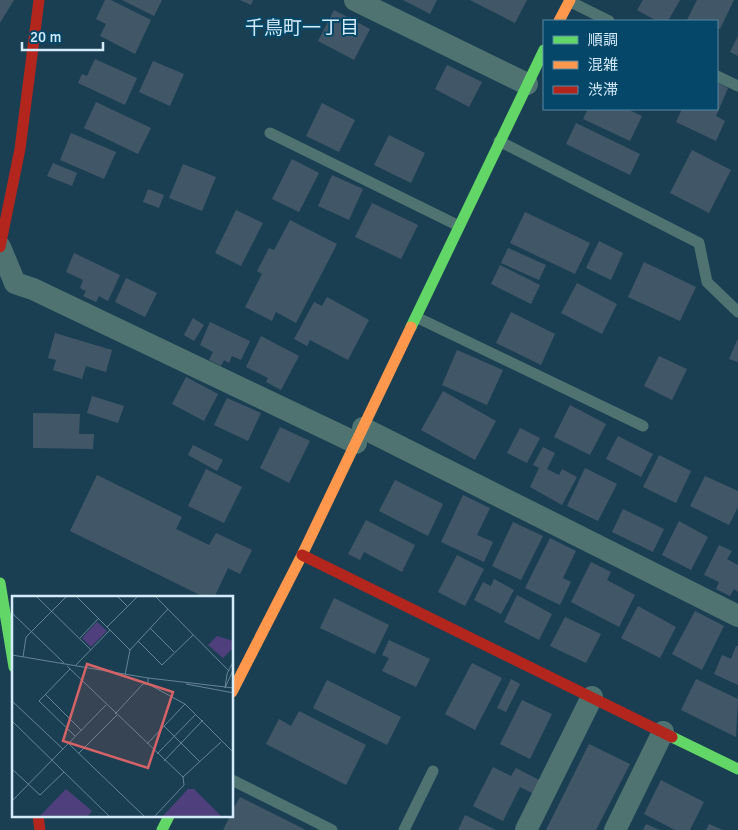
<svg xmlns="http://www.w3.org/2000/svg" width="738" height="830" viewBox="0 0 738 830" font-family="Signika,'Noto Sans JP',sans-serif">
	<rect width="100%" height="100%" fill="#1b3f52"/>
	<g fill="#415768">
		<polygon points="0,0 14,0 0,23"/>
		<polygon points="105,0 111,0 151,20 135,54 100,36 106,24 96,19"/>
		<polygon points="122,0 162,0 154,16"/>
		<polygon points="240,0 253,0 251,5"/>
		<polygon points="403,0 437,0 430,14"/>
		<polygon points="470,0 527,0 515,23"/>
		<polygon points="643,0 680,0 668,21 657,21 637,10"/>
		<polygon points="697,0 734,0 720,29 717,28 717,21 687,20"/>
		<polygon points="334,10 370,29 354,60 318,41"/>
		<polygon points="738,36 738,56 730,52"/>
		<polygon points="95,59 137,78 125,105 78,83 82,74 87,76"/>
		<polygon points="153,61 184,74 170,106 139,92"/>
		<polygon points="447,65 482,82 469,107 435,89"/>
		<polygon points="717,82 728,88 716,116 725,121 716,141 676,122 682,109 717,109"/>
		<polygon points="96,102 151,128 138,154 84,128"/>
		<polygon points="322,103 355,120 339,152 306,136"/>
		<polygon points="588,109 627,109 642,116 630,141 583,119"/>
		<polygon points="576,123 640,154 630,175 566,144"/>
		<polygon points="71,133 116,152 104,179 60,160"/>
		<polygon points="389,135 425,153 411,183 374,165"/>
		<polygon points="692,150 731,170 709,213 670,193"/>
		<polygon points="292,159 319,173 299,212 272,199"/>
		<polygon points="53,163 77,173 72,186 47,176"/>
		<polygon points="183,164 216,177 202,211 169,198"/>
		<polygon points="332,175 363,189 349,220 318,206"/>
		<polygon points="148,189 164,195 159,208 143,202"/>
		<polygon points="372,203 418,225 401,259 355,237"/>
		<polygon points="236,210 263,223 241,266 215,253"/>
		<polygon points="525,212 590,243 575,274 510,243"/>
		<polygon points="290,220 337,244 296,323 276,312 272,321 245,307 262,274 257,271 269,248 274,250"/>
		<polygon points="599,241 623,253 611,280 586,268"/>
		<polygon points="508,248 546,265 539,280 501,263"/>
		<polygon points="74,253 120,275 108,301 99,296 96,302 83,296 86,291 80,288 83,280 66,272"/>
		<polygon points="644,262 696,287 680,321 628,297"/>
		<polygon points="500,265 540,285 531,304 491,284"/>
		<polygon points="126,278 157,293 145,317 115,302"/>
		<polygon points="577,283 617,304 602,334 561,313"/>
		<polygon points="327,297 369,320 348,360 310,340 307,346 294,339 314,302 322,306"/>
		<polygon points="511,312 555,334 541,365 496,343"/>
		<polygon points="193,318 204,325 194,341 184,335"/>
		<polygon points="210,322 250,341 241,360 232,356 229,363 224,360 221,366 209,360 213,352 200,345"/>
		<polygon points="55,333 112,350 106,372 86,366 82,379 53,370 56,360 48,358"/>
		<polygon points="261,336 299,356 281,390 266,382 268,378 246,367"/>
		<polygon points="738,338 738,362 729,359"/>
		<polygon points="457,350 503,370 487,405 442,385"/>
		<polygon points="659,356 687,369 672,400 644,386"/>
		<polygon points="186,377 218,394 204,421 172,404"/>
		<polygon points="443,391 496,421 475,460 421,430"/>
		<polygon points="92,396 124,406 118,423 87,413"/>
		<polygon points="227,398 261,413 248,441 214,425"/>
		<polygon points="570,405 606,424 590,455 554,437"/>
		<polygon points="33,413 80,414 79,434 94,434 93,449 33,448"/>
		<polygon points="280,427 310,441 289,483 260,468"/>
		<polygon points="520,428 540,438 527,463 507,453"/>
		<polygon points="618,436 653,454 641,477 606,459"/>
		<polygon points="193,445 223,460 217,471 188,455"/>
		<polygon points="543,447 555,453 547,469 559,475 562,469 577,477 562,505 530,487 539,468 533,465"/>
		<polygon points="659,455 691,471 676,503 643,487"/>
		<polygon points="585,468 617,484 598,521 567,506"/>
		<polygon points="206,469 242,487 224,523 188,506"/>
		<polygon points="97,475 182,517 176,529 209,545 216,533 252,550 240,574 228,568 214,598 206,598 70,531"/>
		<polygon points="705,476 738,491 738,507 729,525 690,506"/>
		<polygon points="395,480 443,504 428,536 379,511"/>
		<polygon points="463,495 490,508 477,535 493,542 484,562 441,542"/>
		<polygon points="623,509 664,529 653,552 612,532"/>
		<polygon points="366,520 415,545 402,572 364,552 360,560 348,554"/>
		<polygon points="679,521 708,537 691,570 662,555"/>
		<polygon points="513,522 543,536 521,580 492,566"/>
		<polygon points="550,538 576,551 563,578 571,582 560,605 525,588"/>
		<polygon points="719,545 732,551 727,559 738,565 738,592 734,589 730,596 716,589 719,582 704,575"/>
		<polygon points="457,555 484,569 465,606 438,592"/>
		<polygon points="591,562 611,572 607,580 635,595 619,627 571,602"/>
		<polygon points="494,579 514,590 501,614 474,600 483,582 491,586"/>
		<polygon points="517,595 552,614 539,640 504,622"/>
		<polygon points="334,598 389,625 375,654 320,628"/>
		<polygon points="638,606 676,627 660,658 621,638"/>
		<polygon points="695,611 724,626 702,670 672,654"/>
		<polygon points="565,617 601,634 586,663 550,646"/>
		<polygon points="389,640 430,659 416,687 382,671 389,658 382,655"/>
		<polygon points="736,646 738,646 738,685 714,674 722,655 731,659"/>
		<polygon points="472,663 502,678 475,730 445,714"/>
		<polygon points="511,679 520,684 506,712 497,708"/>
		<polygon points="696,679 738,699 736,737 681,710"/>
		<polygon points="327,680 401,717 387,745 313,708"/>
		<polygon points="522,700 552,714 530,759 500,744"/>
		<polygon points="299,711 366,745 346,785 266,744 279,719 291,726"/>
		<polygon points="589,744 630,764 596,830 546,830"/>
		<polygon points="493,767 511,776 516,768 541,781 534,794 520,787 503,821 473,806"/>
		<polygon points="661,780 704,802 690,830 675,830 644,814"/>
		<polygon points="240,797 306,830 223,830 230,816 232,816 232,811"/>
		<polygon points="465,815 496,830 458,830"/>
		<polygon points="646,824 660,830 643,830"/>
		<polygon points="709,824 723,830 706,830"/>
	</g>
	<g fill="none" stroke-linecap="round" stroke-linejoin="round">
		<g stroke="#4f7371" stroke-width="11">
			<polyline points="569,1 609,21"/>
			<polyline points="717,76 738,86"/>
			<polyline points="270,133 459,226"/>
			<polyline points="499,141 699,243 707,282 738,312"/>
			<polyline points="416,317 643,426"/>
			<polyline points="232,780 332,830"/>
			<polyline points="404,830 433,771"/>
		</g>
		<g stroke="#4f7371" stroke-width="22">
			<polyline points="355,0 527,84"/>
			<polyline points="0,247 15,283 33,289 356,443"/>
			<polyline points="363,428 738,616"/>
			<polyline points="526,830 592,697"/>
			<polyline points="615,830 663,732"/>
		</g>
		<g stroke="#63d668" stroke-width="11">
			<polyline points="411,327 544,50"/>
			<polyline points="0,583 14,667"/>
			<polyline points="672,737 738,769"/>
			<polyline points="162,830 169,816"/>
		</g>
		<g stroke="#ff974d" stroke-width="11">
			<polyline points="559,21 570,0"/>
			<polyline points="232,692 302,555 411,327"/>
		</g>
		<g stroke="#b3261e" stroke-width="11">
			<polyline points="0,247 20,149 39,0"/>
			<polyline points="302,555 672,737"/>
			<polyline points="38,816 40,830"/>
		</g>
	</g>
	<g text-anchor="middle" stroke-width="4" stroke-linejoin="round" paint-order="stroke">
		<g font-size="19" fill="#d4ebfb" stroke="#054768">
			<text x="302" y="34">千鳥町一丁目</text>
		</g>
	</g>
	<g transform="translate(12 596)">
		<rect width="221" height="221" fill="#1b3f52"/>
		<path d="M85 26 95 35 79 51 70 42ZM205 40 221 45V52L211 62 196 49ZM54 193 80 215 75 221H27ZM176 193H182L210 221H150Z" fill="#4f3f7d"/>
		<path fill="none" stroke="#658496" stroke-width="1" d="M24 0 79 54M64 0 118 54M105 0 116 11M143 0 217 75M0 17 52 67M95 31 126 0M138 32 162 56M68 42 86 23M126 45 150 69 181 39M0 59 136 82 222 92M11 61 14 41 55 0M55 70 171 181M63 70 98 34M58 73 27 105 63 140M113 79 118 54 156 13M136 82V88L173 108 222 157M174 88 222 97M213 92 215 78 222 64M213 92 222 72M33 98 69 134M0 105 51 153M103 118 131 88H136M0 125 98 221M152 130 188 166M56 147 133 221M135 148 173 108M67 157 105 119M145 158 184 118M152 165 191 124M0 173 28 199 52 176M171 181 209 146M0 205 94 109M142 221 172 189 171 181"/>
		<path fill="#d56267" fill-opacity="0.15" stroke="#d56267" stroke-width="2.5" d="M75 68 161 96 136 172 51 145Z"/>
		<rect width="221" height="221" fill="none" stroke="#d4ebfb" stroke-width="2.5"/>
	</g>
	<rect x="543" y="20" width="175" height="90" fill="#054768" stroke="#5889a3"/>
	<rect x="553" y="36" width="25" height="8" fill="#63d668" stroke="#5889a3"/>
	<text x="588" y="45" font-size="15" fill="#d4ebfb">順調</text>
	<rect x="553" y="61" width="25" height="8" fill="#ff974d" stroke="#5889a3"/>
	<text x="588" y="70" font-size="15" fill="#d4ebfb">混雑</text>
	<rect x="553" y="86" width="25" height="8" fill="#b3261e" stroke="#5889a3"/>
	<text x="588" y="95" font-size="15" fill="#d4ebfb">渋滞</text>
	<path d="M22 42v8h81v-8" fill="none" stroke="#d4ebfb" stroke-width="2.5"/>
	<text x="30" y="42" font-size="15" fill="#d4ebfb" stroke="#054768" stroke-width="4" paint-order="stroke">20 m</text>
</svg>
